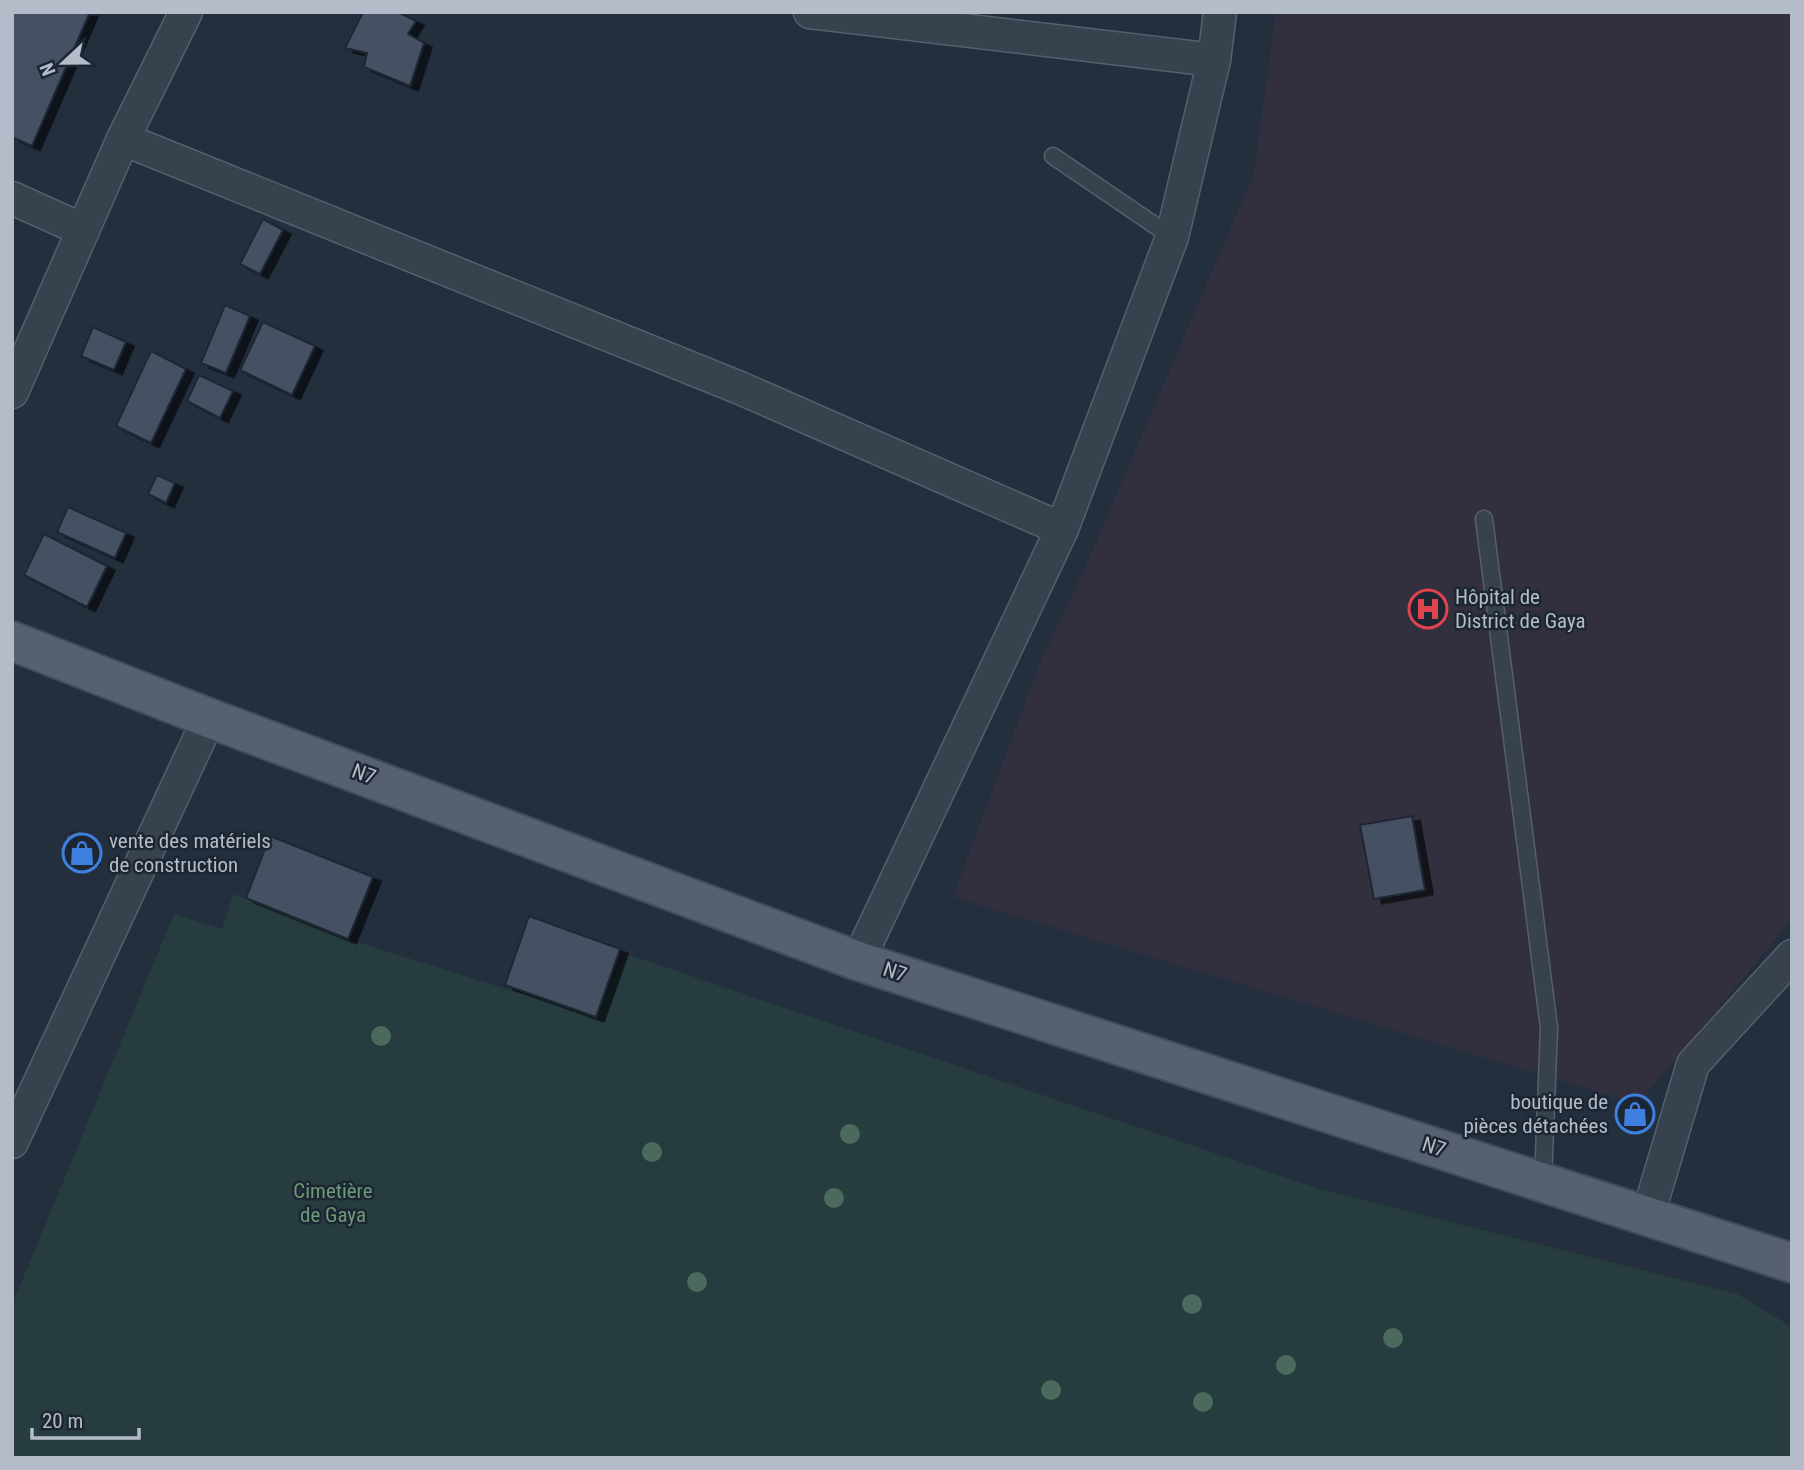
<svg xmlns="http://www.w3.org/2000/svg" width="1804" height="1470" viewBox="0 0 1804 1470" font-family="'Roboto Condensed',sans-serif">
	<defs>
		<filter id="shadow"><feDropShadow dx="8" dy="4.5" stdDeviation="0" flood-color="#0009"/></filter>
	</defs>
	<rect width="100%" height="100%" fill="#242f3e"/>
	<polygon fill="#32303f" points="1276,12 1792,12 1792,919 1638,1104 953,897 1039,665 1092,552 1254,173"/>
	<polygon fill="#263c3f" points="233,894 348,939 595,1017 626,954 1323,1190 1737,1294 1792,1327 1792,1458 12,1458 12,1305 174,914 222,929"/>
	<g fill="#455162" stroke="#1f2835" stroke-width="2" filter="url(#shadow)">
		<polygon points="12,12 90,12 32,146 12,137"/>
		<polygon points="363,12 398,12 416,21 408,34 424,43 410,86 364,67 367,53 345,48"/>
		<polygon points="263,219 283,230 260,274 240,264"/>
		<polygon points="225,305 250,316 226,373 201,363"/>
		<polygon points="263,322 315,346 292,395 240,370"/>
		<polygon points="93,327 126,342 114,370 81,356"/>
		<polygon points="151,351 186,369 151,443 116,426"/>
		<polygon points="199,375 233,391 220,418 187,401"/>
		<polygon points="157,475 175,483 166,503 148,494"/>
		<polygon points="68,507 126,533 115,558 57,532"/>
		<polygon points="44,534 107,566 87,607 24,575"/>
		<polygon points="1412,816 1425,890 1374,899 1360,825"/>
		<polygon points="81,830 92,860 76,866 65,836"/>
		<polygon points="270,836 373,877 348,939 246,898"/>
		<polygon points="529,916 620,949 596,1017 505,985"/>
	</g>
	<g fill="none" stroke-linecap="round" stroke-linejoin="round">
		<defs>
			<g id="lane">
				<polyline points="1053,156 1172,237"/>
				<polyline points="1484,519 1549,1028 1543,1181"/>
			</g>
			<g id="street">
				<polyline points="810,12 1214,60"/>
				<polyline points="123,139 740,388 1062,529"/>
				<polyline points="12,198 83,230"/>
				<polyline points="12,392 123,139 186,12"/>
				<polyline points="858,961 1062,529 1172,237 1214,60 1220,12"/>
				<polyline points="12,1142 209,718"/>
				<polyline points="1648,1215 1693,1064 1792,956"/>
			</g>
			<polyline id="primary" points="12,641 209,718 858,961 1792,1263"/>
		</defs>
		<use href="#lane" stroke="#565f6c" stroke-width="19"/>
		<use href="#street" stroke="#565f6c" stroke-width="35"/>
		<use href="#primary" stroke="#414a57" stroke-width="42"/>
		<use href="#lane" stroke="#38414e" stroke-width="16"/>
		<use href="#street" stroke="#38414e" stroke-width="32"/>
		<use href="#primary" stroke="#56606e" stroke-width="38"/>
	</g>
	<g fill="#4b6a5d">
		<circle cx="381" cy="1036" r="10"/>
		<circle cx="850" cy="1134" r="10"/>
		<circle cx="652" cy="1152" r="10"/>
		<circle cx="834" cy="1198" r="10"/>
		<circle cx="697" cy="1282" r="10"/>
		<circle cx="1192" cy="1304" r="10"/>
		<circle cx="1393" cy="1338" r="10"/>
		<circle cx="1286" cy="1365" r="10"/>
		<circle cx="1051" cy="1390" r="10"/>
		<circle cx="1203" cy="1402" r="10"/>
	</g>
	<defs>
		<symbol id="hospital-ring" viewBox="-11 -11 22 22"><circle r="9.5" fill="#1d2633" stroke="#e0444e" stroke-width="1.5"/><path d="M-5-5h3v3.5h4V-5h3V5h-3V1.5h-4V5h-3Z" fill="#e0444e"/></symbol>
		<symbol id="shop-ring" viewBox="-11 -11 22 22"><circle r="9.5" fill="#1d2633" stroke="#3f7fe0" stroke-width="1.5"/><path d="M-5-2.5h2.3a2.7 3.5 0 0 1 5.4 0H5L5.5 6h-11ZM-1.5-2.5h3a1.5 2.3 0 0 0-3 0Z" fill="#3f7fe0"/></symbol>
	</defs>
	<g fill-rule="evenodd">
		<use href="#hospital-ring" x="1406" y="587" width="44" height="44"/>
		<use href="#shop-ring" x="60" y="831" width="44" height="44"/>
		<use href="#shop-ring" x="1613" y="1092" width="44" height="44"/>
	</g>
	<g text-anchor="middle" stroke-width="5" stroke-linejoin="round" paint-order="stroke">
		<g font-size="21" fill="#b4bcc9" stroke="#1d2633" text-anchor="start">
			<text x="1455" y="604">Hôpital de<tspan x="1455" dy="24">District de Gaya</tspan></text>
			<text x="109" y="848">vente des matériels<tspan x="109" dy="24">de construction</tspan></text>
			<text x="1608" y="1109" text-anchor="end">boutique de<tspan x="1608" dy="24">pièces détachées</tspan></text>
		</g>
		<g font-size="21" fill="#b4bcc9" stroke="#1d2633">
			<text transform="translate(364 774) rotate(20)" y="7">N7</text>
			<text transform="translate(895 972) rotate(18)" y="7">N7</text>
			<text transform="translate(1434 1147) rotate(18)" y="7">N7</text>
		</g>
		<g font-size="21" fill="#6b9a76" stroke="#1d2633">
			<text x="333" y="1198">Cimetière<tspan x="333" dy="24">de Gaya</tspan></text>
		</g>
	</g>
	<rect width="1804" height="1470" fill="none" stroke="#b4bcc9" stroke-width="28"/>
	<g transform="translate(63 63) rotate(248)" stroke="#1d2633" stroke-width="5" paint-order="stroke">
	<path d="M0-5L12 26L0 18L-12 26Z" fill="#b4bcc9"/>
	<text y="-10" font-size="19" font-weight="bold" text-anchor="middle" fill="#b4bcc9">N</text>
	</g>
	<path d="M32 1428v10h107v-10" fill="none" stroke="#b4bcc9" stroke-width="3.5"/>
	<text x="42" y="1428" font-size="21" fill="#b4bcc9" stroke="#1d2633" stroke-width="5" paint-order="stroke">20 m</text>
</svg>
